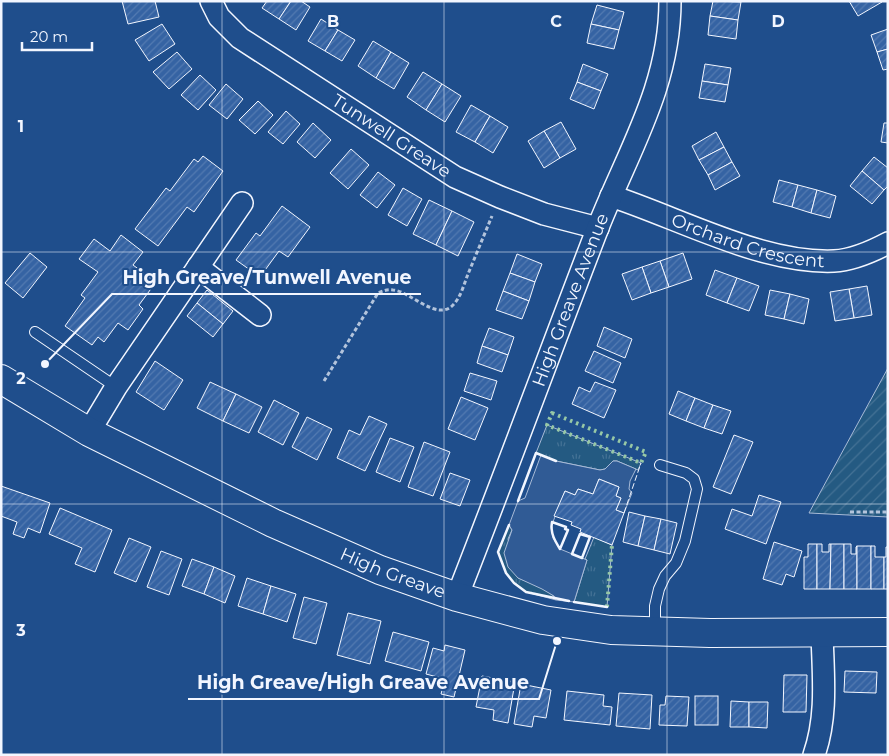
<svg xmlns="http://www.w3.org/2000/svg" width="889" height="756" viewBox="0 0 889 756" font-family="Montserrat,sans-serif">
	<defs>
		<pattern id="grass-tufts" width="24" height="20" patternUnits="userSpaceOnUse" patternTransform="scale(1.25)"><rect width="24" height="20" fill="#245a82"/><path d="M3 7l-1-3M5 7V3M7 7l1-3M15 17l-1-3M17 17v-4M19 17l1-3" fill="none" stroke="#447295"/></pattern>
		<pattern id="garden-furrows" width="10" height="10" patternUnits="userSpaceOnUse" patternTransform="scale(1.25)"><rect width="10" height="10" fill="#245a82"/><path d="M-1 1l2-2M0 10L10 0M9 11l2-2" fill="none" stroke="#447295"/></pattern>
		<pattern id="building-hatch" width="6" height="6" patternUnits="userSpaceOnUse" patternTransform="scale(1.25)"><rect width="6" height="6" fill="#3563a3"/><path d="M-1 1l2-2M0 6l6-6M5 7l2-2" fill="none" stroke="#537ab1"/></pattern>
	</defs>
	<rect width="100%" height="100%" fill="#1f4e8c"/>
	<g fill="url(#grass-tufts)" stroke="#a8bbd7">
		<polygon points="547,425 641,463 638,470 617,461 613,461 605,469 600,470 556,461 536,453"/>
		<path d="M509 525 512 530 508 539 518 578C530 583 549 588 556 600L526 592 514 583 506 573 498 552Z"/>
		<polygon points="594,537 612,545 607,607 574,602 587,560 585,559"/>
	</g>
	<polygon fill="url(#garden-furrows)" stroke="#a8bbd7" points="888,368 888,517 809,513"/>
	<polygon fill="#305b95" stroke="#a8bbd7" points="541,455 556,461 600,470 605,469 613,461 617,461 636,469 630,481 629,489 632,493 624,513 616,510 621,498 616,496 619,487 599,479 593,494 578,489 575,495 565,491 551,527 553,538 560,549 587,560 574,602 556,600 554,596 542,589 518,578 508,567 504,553 512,530 509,525 518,501 525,498"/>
	<g fill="url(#building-hatch)" stroke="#f2f6ff">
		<polygon points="122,1 155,1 159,17 128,24"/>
		<polygon points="267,1 291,1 279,19 262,8"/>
		<polygon points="291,1 301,1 310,7 296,30 279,19"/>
		<polygon points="713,1 741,2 738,20 710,16"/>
		<polygon points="849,1 881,1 882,2 858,16"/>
		<polygon points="597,5 624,12 619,30 591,24"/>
		<polygon points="710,16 738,20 736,39 708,35"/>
		<polygon points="321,19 338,30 325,51 308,41"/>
		<polygon points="162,24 175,44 149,61 135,40"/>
		<polygon points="591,24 619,30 614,49 587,43"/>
		<polygon points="888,29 888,49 877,52 871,35"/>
		<polygon points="338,30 355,40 342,61 325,51"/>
		<polygon points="373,41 391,52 376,78 358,66"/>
		<polygon points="888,49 888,69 883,70 877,52"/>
		<polygon points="177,52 192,69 169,89 153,72"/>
		<polygon points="391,52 409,63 394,89 376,78"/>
		<polygon points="583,64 608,74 601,91 577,82"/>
		<polygon points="705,64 731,68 728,85 702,81"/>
		<polygon points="423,72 442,84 426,110 407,97"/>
		<polygon points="200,75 216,90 198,110 181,95"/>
		<polygon points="702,81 728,85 725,102 699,98"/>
		<polygon points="577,82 601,91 594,109 570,99"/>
		<polygon points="226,84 243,99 227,119 209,105"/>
		<polygon points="442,84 461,96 445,122 426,110"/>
		<polygon points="258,101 273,115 255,134 239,120"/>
		<polygon points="471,105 490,116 475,142 456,132"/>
		<polygon points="286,111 300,124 283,144 268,132"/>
		<polygon points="490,116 508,127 493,153 475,142"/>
		<polygon points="561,122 576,149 560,158 544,131"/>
		<polygon points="313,123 331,140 315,158 297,142"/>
		<polygon points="884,123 888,123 888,143 881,142"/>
		<polygon points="544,131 560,158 544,168 528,141"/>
		<polygon points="716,132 724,147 699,160 692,146"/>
		<polygon points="724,147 732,162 708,175 699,160"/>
		<polygon points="351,149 369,165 348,189 330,173"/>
		<polygon points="203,156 223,171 194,212 187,207 158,246 135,229 166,188 170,191 194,159 198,162"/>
		<polygon points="874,157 888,168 888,186 884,190 862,171"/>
		<polygon points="732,162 740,176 715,190 708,175"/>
		<polygon points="862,171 884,190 872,204 850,186"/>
		<polygon points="378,172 395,185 377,208 360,195"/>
		<polygon points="779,180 798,185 792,207 773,202"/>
		<polygon points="798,185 817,190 811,213 792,207"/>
		<polygon points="403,188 422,199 407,226 388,215"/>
		<polygon points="817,190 836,196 830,218 811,213"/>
		<polygon points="429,200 452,211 436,245 413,234"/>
		<polygon points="282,206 310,227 288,257 279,251 260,277 236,260 256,233 260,236"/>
		<polygon points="452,211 474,222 458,256 436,245"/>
		<polygon points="121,235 143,252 133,265 156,282 139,305 143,309 128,330 118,323 104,342 98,337 92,345 65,326 85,298 81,295 98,272 79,259 94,239 110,251"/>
		<polygon points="30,253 47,267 23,298 5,283"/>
		<polygon points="683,253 692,279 669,287 660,261"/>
		<polygon points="517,254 542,264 535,282 510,273"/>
		<polygon points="660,261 669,287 651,293 642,267"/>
		<polygon points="642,267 651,293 632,300 622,274"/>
		<polygon points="715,270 737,278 727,303 706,295"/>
		<polygon points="510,273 535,282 529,301 503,291"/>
		<polygon points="737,278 759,286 749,311 727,303"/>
		<polygon points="867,286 872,315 854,318 849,289"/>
		<polygon points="849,289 854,318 835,321 830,292"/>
		<polygon points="207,290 233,311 223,324 197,303"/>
		<polygon points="770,290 790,294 784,319 765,315"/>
		<polygon points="503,291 529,301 522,319 496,310"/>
		<polygon points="790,294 809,299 804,324 784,319"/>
		<polygon points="197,303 223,324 213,337 187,316"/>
		<polygon points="604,327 632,339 625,358 597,346"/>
		<polygon points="489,328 514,337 508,355 482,346"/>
		<polygon points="482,346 508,355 502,372 477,363"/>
		<polygon points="594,351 621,363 613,383 585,371"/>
		<polygon points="155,361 183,380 164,410 136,392"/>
		<polygon points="470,373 497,381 491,400 464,391"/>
		<polygon points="210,382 236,394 223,421 197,408"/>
		<polygon points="595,382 616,390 604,418 572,404 579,387 590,392"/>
		<polygon points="678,391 695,398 686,421 669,414"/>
		<polygon points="236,394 262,407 249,433 223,421"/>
		<polygon points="461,397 488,408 475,440 448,429"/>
		<polygon points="695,398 713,405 704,428 686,421"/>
		<polygon points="274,400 299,413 283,445 258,432"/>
		<polygon points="713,405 731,411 722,434 704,428"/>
		<polygon points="369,416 387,424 365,471 337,458 349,430 360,435"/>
		<polygon points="307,417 332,429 317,460 292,447"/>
		<polygon points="734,435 753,442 731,494 713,487"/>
		<polygon points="390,438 414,447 400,482 376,472"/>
		<polygon points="424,442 450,452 433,496 408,487"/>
		<polygon points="450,473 470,480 460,506 440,499"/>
		<polygon points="599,479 619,487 616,496 621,498 616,510 624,513 612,545 580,532 581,529 571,525 572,522 554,516 565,491 575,495 578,489 593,494"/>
		<polygon points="1,486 50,503 40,533 28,528 24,538 13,534 17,522 1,516"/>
		<polygon points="759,495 781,502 766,544 725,529 732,509 752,516"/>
		<polygon points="60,508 112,530 95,572 75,564 82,548 49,534"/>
		<polygon points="629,512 645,516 638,546 623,542"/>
		<polygon points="645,516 661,519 654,550 638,546"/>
		<polygon points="661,519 677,523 670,554 654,550"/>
		<polygon points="129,538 151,547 136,582 114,573"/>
		<polygon points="774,542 802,551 794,577 786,574 782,585 763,579"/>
		<polygon points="808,544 817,544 817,589 804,589 804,557 808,557"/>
		<polygon points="817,544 822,544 822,552 829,552 829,544 831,544 830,589 817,589"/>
		<polygon points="831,544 844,544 844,589 830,589"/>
		<polygon points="844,544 851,544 851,554 856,554 856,547 857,546 857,589 844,589"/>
		<rect x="857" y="546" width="14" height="43"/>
		<polygon points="871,546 875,546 875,557 884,557 884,589 871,589"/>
		<polygon points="886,547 888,547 888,589 884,589 884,557 886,557"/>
		<polygon points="161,551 182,559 169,595 147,587"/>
		<polygon points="192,559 214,567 204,594 182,586"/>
		<polygon points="214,567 235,576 225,603 204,594"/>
		<polygon points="247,578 271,586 263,614 238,606"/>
		<polygon points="271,586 296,594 287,622 263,614"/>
		<polygon points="304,597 327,603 316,644 293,638"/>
		<polygon points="348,613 381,621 370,664 337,655"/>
		<polygon points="393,632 429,642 421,671 385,661"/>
		<polygon points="445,645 465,650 454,697 441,694 445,679 426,674 433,648 444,651"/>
		<polygon points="845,671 877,672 876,693 844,692"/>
		<polygon points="784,675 807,675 806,712 783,712"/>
		<polygon points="482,676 515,682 508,723 493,720 494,710 476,707"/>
		<polygon points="521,684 551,690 546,718 534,716 532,727 514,724"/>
		<polygon points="567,691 604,695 603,706 612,707 610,725 564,720"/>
		<polygon points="619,693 652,695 650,729 616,726"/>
		<polygon points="666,696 689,697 687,726 659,725 660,705 665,705"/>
		<rect x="695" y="696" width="23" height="29"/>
		<polygon points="731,701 749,702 749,727 730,727"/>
		<polygon points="749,702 768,702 767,728 749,727"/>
	</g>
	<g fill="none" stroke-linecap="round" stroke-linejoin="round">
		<defs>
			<g id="lane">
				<polyline points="35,332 116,387"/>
				<polyline points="655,629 655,606 659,589 665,576 676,563 685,541 697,489 694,479 686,473 660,465"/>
			</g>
			<g id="street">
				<path id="s1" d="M211 1 219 17 240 38 455 177 500 197 544 214 598 228"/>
				<path id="s2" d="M611 196C679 218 762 264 834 261 853 260 871 252 888 243"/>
				<polyline points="198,267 260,315"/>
				<polyline points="89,432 116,387 242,203"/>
				<path id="s3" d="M457 597C505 475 550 352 597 230 627 153 670 87 670 1"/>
				<path d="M814 755C828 715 823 674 822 633"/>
			</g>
			<g id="primary">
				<path id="s4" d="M1 379 89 432 273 523 380 570 457 597 543 620 611 630 710 633 888 632"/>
			</g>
		</defs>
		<use href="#lane" stroke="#f2f6ff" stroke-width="12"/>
		<use href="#street" stroke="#f2f6ff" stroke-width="24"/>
		<use href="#primary" stroke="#f2f6ff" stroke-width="30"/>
		<g stroke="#b3c4dc" stroke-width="3" stroke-dasharray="4 2.5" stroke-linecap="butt">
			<path d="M324 381 378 293C383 291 387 289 393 290 410 291 437 322 453 305 461 297 464 284 468 274 476 255 484 235 492 216"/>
			<polyline points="850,512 888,512"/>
		</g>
		<use href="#lane" stroke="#1f4e8c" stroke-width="10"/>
		<use href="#street" stroke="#1f4e8c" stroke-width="21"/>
		<use href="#primary" stroke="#1f4e8c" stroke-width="28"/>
		<g stroke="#97c8a6" stroke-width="4" stroke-dasharray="2.5 4" stroke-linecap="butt">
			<polygon points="552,413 646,452 641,463 547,425"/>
			<polyline points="607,607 612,545"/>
		</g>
		<polyline stroke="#f2f6ff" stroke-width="1" stroke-dasharray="6 2.5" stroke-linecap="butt" points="624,513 641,463"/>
		<g stroke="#f2f6ff" stroke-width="2.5">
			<polyline points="518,501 536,453 556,461"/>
			<path d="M552 522 566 527 565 529 568 530 560 549C555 541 550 533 552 522Z"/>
			<polyline points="509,525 498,552 506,573 514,583 526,592 569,601"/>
			<polygon points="580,534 590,537 582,558 572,554"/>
			<polyline points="574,602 607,607"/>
		</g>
	</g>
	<path fill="none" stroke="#f2f6ff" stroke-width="1" stroke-opacity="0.55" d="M222 1V755M444 1V755M667 1V755M1 252H888M1 504H888"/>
	<g text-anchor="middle" stroke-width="4" stroke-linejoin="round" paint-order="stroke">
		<g font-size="18" fill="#f2f6ff" stroke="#1f4e8c">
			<text dy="6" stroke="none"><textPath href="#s1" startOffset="228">Tunwell Greave</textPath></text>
			<text dy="6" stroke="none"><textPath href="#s2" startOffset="145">Orchard Crescent</textPath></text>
			<text dy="6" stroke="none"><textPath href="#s3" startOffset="318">High Greave Avenue</textPath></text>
			<text dy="6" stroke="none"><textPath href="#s4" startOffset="438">High Greave</textPath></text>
		</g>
	</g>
	<g font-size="16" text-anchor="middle" font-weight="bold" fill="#f2f6ff" stroke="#1f4e8c" stroke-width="4" stroke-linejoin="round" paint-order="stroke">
		<text x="333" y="27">B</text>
		<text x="556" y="27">C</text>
		<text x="778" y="27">D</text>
		<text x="21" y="132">1</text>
		<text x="21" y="384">2</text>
		<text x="21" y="636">3</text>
	</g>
	<path fill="none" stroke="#f2f6ff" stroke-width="2" d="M45 364L112 294H421M557 641L539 699H188"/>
	<g fill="#f2f6ff" stroke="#1f4e8c" stroke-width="2">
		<circle cx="45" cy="364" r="5"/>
		<circle cx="557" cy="641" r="5"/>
	</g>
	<g font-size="19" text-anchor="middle" font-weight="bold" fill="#f2f6ff" stroke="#1f4e8c" stroke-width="4" stroke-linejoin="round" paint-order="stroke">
		<text x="267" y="284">High Greave/Tunwell Avenue</text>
		<text x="363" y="689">High Greave/High Greave Avenue</text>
	</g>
	<rect width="889" height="756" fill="none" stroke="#f2f6ff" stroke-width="5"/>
	<path d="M22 42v8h70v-8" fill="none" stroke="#f2f6ff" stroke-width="2.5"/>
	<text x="30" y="42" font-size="15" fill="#f2f6ff" stroke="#1f4e8c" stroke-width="4" paint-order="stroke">20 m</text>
</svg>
